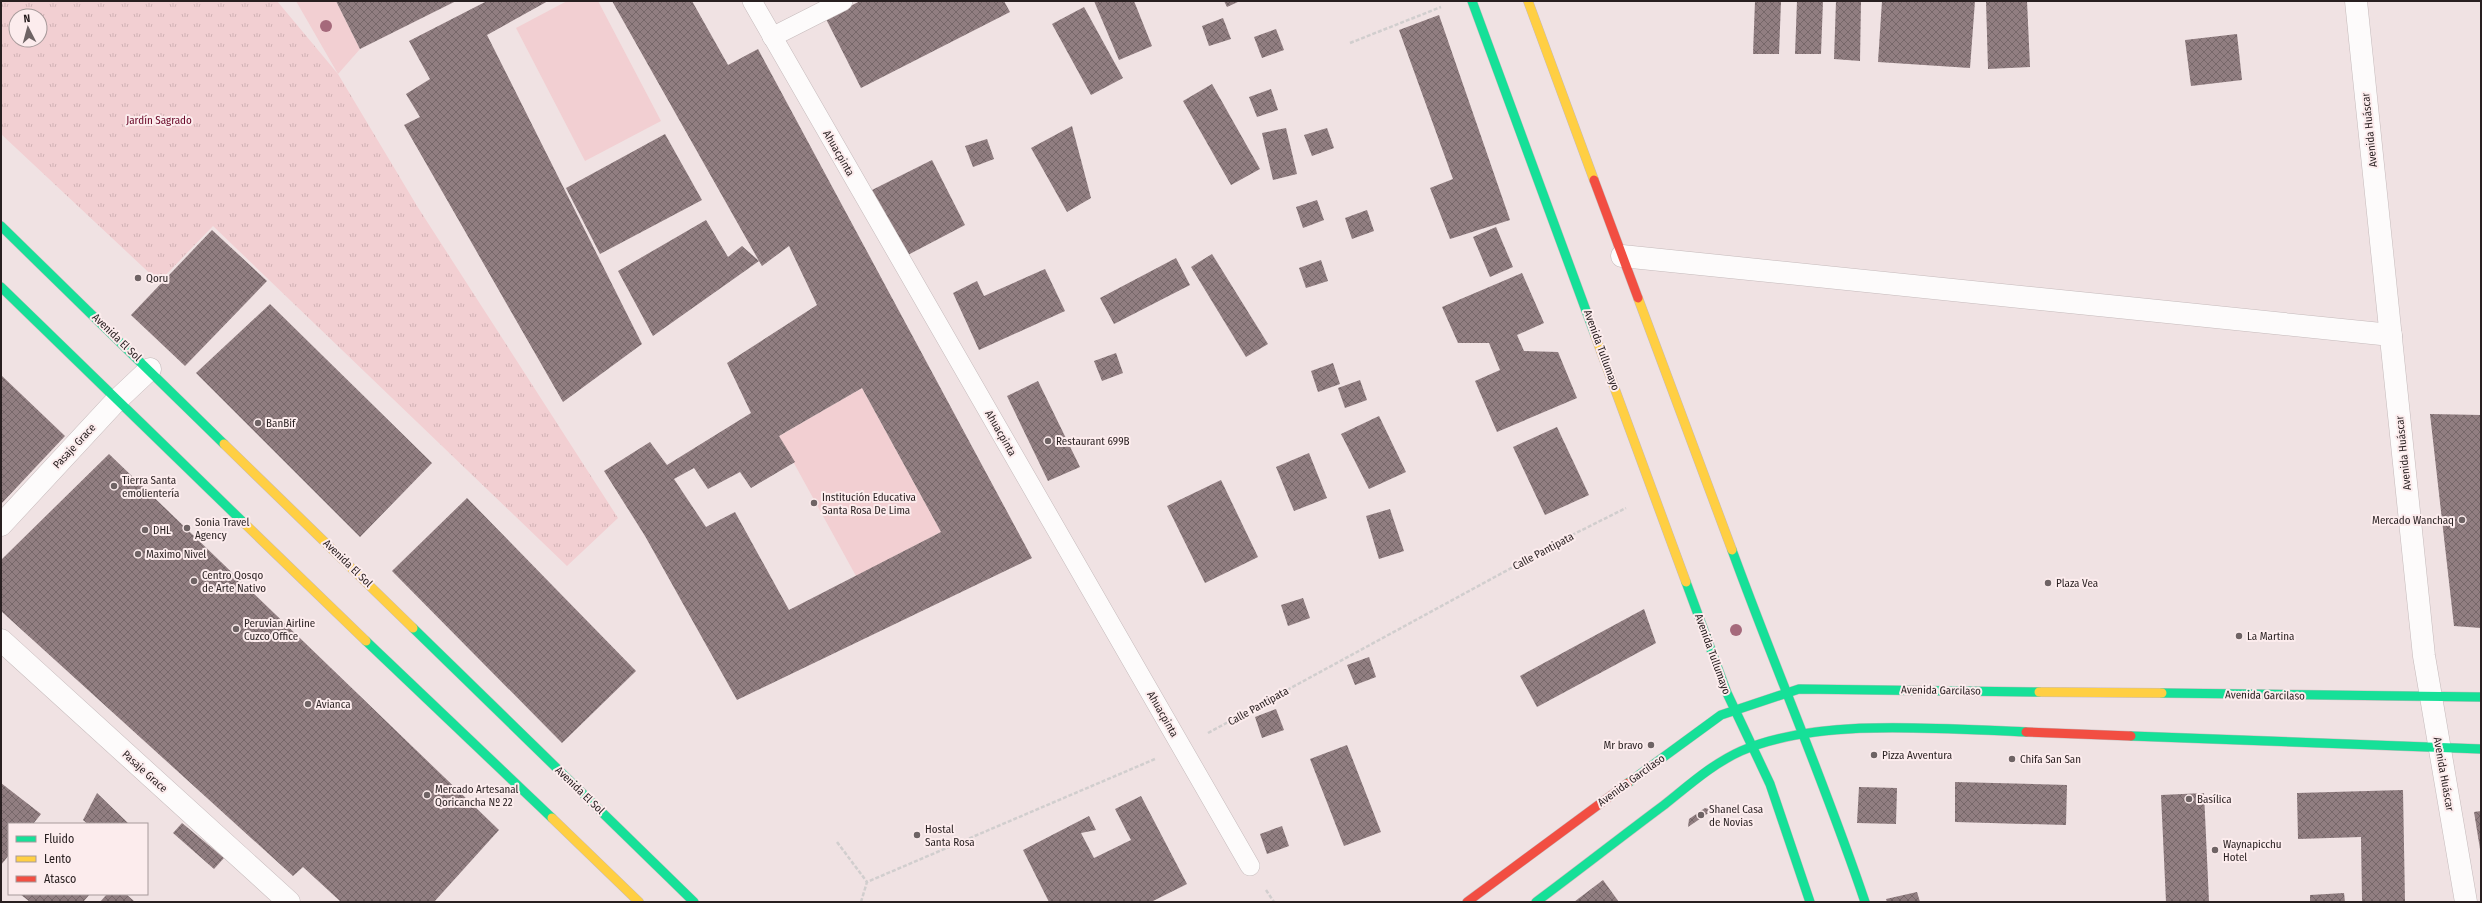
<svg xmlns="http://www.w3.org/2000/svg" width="2482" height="903" viewBox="0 0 2482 903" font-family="'Fira Sans Condensed',sans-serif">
	<defs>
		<pattern id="park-tufts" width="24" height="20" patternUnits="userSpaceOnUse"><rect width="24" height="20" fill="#f2cfd2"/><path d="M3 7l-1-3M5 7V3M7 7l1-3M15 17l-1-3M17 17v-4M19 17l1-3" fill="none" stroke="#d0b1b4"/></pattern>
		<pattern id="building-cross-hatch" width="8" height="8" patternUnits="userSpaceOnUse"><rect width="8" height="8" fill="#917e81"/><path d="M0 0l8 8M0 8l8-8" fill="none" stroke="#766769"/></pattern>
	</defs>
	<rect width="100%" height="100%" fill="#f0e2e3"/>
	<g fill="#f2cfd2">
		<polygon points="296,1 336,1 360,49 338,74"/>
		<polygon points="567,1 598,1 661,121 585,161 516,28"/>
		<polygon points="862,388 941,532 856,576 779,436"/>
	</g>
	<path fill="url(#park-tufts)" fill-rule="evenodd" d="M1 1H277L338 74 417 206 618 518 567 566 213 226 159 282 1 134ZM16 16H40V40H16Z"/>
	<g fill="url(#building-cross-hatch)" fill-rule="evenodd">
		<polygon points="336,1 456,1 360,49"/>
		<polygon points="487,1 548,1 487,35 642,344 563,402 404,125 420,117 406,94 430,79 409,41"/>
		<path d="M612 1H692L728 65 758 49 1032 558 737 700 645 536 604 471 650 442 667 465 751 413 727 363 817 305 789 246 762 266 759 261 653 336 618 271 706 220 728 257 742 246 759 261ZM862 388 941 532 789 610 735 512 706 527 674 479 694 468 708 489 740 472 751 488 795 462 779 436Z"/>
		<polygon points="860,1 1004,1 1010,12 861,88 826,19"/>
		<polygon points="1094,1 1134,1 1152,46 1119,60"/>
		<polygon points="1224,1 1240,1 1227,7"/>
		<polygon points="1755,1 1781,1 1779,54 1753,54"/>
		<polygon points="1797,1 1823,1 1821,54 1795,54"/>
		<polygon points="1836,1 1861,1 1860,61 1834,59"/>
		<polygon points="1882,1 1975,1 1970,68 1878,62"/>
		<polygon points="1986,1 2027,1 2030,67 1988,69"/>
		<polygon points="1084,7 1123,78 1091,95 1052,24"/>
		<polygon points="1439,15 1510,220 1450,239 1430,188 1453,179 1399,30"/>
		<polygon points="1223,18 1231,39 1209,46 1202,26"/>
		<polygon points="1276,29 1284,50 1262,58 1254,37"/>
		<polygon points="2237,34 2242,80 2191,86 2185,40"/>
		<polygon points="1212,84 1260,169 1231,185 1183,101"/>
		<polygon points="1271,89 1278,110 1257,117 1249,97"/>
		<polygon points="1072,126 1091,198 1067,212 1031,148"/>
		<polygon points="1286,128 1297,174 1273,180 1262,133"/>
		<polygon points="1327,128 1334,148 1312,156 1304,135"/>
		<polygon points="665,134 702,200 600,254 566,188"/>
		<polygon points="987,139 994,159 973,167 965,146"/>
		<polygon points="932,160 965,225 904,257 870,191"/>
		<polygon points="1317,200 1324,220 1303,228 1296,207"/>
		<polygon points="1367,210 1374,231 1352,239 1345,218"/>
		<polygon points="1496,227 1513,267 1490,277 1473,237"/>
		<polygon points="212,230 267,281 185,366 131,315"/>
		<polygon points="1212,254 1268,344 1246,357 1191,267"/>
		<polygon points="1176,258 1190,285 1114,324 1100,298"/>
		<polygon points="1321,260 1328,281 1306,288 1299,268"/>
		<polygon points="1045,269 1065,311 979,350 953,293 977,281 984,296"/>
		<polygon points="1522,273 1544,323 1517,335 1524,351 1558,352 1577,398 1497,432 1475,381 1500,370 1489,343 1458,343 1442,307"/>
		<polygon points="270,304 432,463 360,537 196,373"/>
		<polygon points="1116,353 1123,373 1102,381 1094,361"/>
		<polygon points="1333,363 1340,384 1318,392 1311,371"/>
		<polygon points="1,375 65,436 1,504"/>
		<polygon points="1360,380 1367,400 1345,408 1338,388"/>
		<polygon points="1038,381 1080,467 1048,481 1007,396"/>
		<polygon points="2430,414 2481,415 2481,628 2454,626"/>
		<polygon points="1379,416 1406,472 1369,489 1341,434"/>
		<polygon points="1557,427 1589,495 1545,515 1513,447"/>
		<polygon points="1309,453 1327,498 1294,511 1276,467"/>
		<polygon points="109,454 499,830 434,902 341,902 303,867 293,876 1,611 1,560"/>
		<polygon points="1221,480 1258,557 1205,583 1167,506"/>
		<polygon points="467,498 636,671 562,743 392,571"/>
		<polygon points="1390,509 1404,551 1379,559 1366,516"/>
		<polygon points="1303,598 1310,618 1288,626 1281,605"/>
		<polygon points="1644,609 1656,643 1537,707 1520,676"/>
		<polygon points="1369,657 1376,677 1355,685 1347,665"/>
		<polygon points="1276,709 1284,730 1262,738 1255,717"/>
		<polygon points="1347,745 1381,832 1344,846 1310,759"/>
		<polygon points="1955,782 2067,785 2066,825 1955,822"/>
		<polygon points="1,783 41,814 33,824 9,824 9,855 1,865"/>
		<polygon points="1859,787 1897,788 1896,824 1857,823"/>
		<polygon points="2403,790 2405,902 2362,902 2361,837 2298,839 2297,793"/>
		<polygon points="97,793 129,824 88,824 83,820"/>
		<polygon points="2204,793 2209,902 2166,902 2161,795"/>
		<polygon points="1141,796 1187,884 1151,902 1049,902 1023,850 1089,816 1096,830 1081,833 1094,858 1131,840 1115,809"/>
		<polygon points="1705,808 1713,810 1688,827 1689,819"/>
		<polygon points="2481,811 2481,849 2480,849 2474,812"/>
		<polygon points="182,823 224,858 214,869 173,833"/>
		<polygon points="1282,826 1289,846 1267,854 1260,834"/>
		<polygon points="1603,880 1619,902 1574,902"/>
		<polygon points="1917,892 1920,902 1887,902 1886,899"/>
		<polygon points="2344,893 2345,902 2310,902 2310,895"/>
		<polygon points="20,894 90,894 83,902 30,902"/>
		<polygon points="107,894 126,894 135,902 100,902"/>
	</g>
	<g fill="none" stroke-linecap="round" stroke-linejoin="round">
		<defs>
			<g id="lane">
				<polyline points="752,1 1250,866"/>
				<polyline points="772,37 843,1"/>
			</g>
			<g id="street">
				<polyline points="2356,1 2424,656 2466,902"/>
				<polyline points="1622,256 2391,335"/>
				<polyline points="1,525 116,401 150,369"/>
				<polyline points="1,640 289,902"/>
			</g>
			<g id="fast">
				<polyline points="1472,1 1595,335"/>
				<polyline points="1,226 224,444"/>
				<polyline points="1,287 244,523"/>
				<path d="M1732 550C1775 668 1825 783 1865 902"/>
				<polyline points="1686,582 1727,693 1770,784 1810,902"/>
				<polyline points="413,628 694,902"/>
				<polyline points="366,641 552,818"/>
				<polyline points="2162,693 2481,697"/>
				<polyline points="2131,736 2481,749"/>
				<polyline points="1628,783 1721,715 1799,689 2039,692"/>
				<path d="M1536 902C1579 870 1621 837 1664 805 1688 786 1712 764 1741 751 1818 717 1942 729 2026 732"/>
			</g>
			<g id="slow">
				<polyline points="1528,1 1594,180"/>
				<polyline points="1638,298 1732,550"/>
				<polyline points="1595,335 1686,582"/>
				<polyline points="224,444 413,628"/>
				<polyline points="244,523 366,641"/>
				<polyline points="2039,692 2162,693"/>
				<polyline points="552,818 639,902"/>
			</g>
			<g id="jam">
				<polyline points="1594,180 1638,298"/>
				<polyline points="2026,732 2131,736"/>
				<polyline points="1467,902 1628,783"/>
			</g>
		</defs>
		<use href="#lane" stroke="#c5babb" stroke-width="20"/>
		<use href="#street" stroke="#c5babb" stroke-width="23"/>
		<use href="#fast" stroke="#c5babb" stroke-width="10"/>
		<use href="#slow" stroke="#c5babb" stroke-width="10"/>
		<use href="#jam" stroke="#c5babb" stroke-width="10"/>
		<g stroke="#d1cece" stroke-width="2.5" stroke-dasharray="4 2" stroke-linecap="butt">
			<polyline points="1350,43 1441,7"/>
			<polyline points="1208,733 1572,535 1626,508"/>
			<polyline points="837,842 867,882"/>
			<polyline points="1266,890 1274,902"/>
			<polyline points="861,902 867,882 1155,759"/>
		</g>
		<use href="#lane" stroke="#fdfbfb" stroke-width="19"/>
		<use href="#street" stroke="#fdfbfb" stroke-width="22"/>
		<use href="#fast" stroke="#16e098" stroke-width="9"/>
		<use href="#slow" stroke="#ffcf43" stroke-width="9"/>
		<use href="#jam" stroke="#f24e42" stroke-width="9"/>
	</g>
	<g fill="#a5697b">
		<circle cx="326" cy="26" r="6"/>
		<circle cx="1736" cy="630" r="6"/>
	</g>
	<g fill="#6e6364" stroke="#fceced" stroke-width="1.5">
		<circle cx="138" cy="278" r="4"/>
		<circle cx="258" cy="423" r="4"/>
		<circle cx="1048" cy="441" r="4"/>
		<circle cx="114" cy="486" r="4"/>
		<circle cx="814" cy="503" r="4"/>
		<circle cx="2462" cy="520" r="4"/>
		<circle cx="187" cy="528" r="4"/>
		<circle cx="145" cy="530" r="4"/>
		<circle cx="138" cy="554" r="4"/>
		<circle cx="194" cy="581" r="4"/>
		<circle cx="2048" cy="583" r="4"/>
		<circle cx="236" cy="629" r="4"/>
		<circle cx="2239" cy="636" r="4"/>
		<circle cx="308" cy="704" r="4"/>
		<circle cx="1651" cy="745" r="4"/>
		<circle cx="1874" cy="755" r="4"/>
		<circle cx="2012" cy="759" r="4"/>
		<circle cx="427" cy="795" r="4"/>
		<circle cx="2189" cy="799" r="4"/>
		<circle cx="1701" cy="815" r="4"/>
		<circle cx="917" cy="835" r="4"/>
		<circle cx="2215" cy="850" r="4"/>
	</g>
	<g text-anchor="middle" stroke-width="4" stroke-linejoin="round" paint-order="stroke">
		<g font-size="11" fill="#680626" stroke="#fceced">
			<text x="159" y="124">Jardín Sagrado</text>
		</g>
		<g font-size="11" fill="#281f20" stroke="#fceced">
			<text transform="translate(2369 130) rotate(-96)" y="4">Avenida Huáscar</text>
			<text transform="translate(839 153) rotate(60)" y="4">Ahuacpinta</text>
			<text transform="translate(117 337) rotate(44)" y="4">Avenida El Sol</text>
			<text transform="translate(1602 350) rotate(70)" y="4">Avenida Tullumayo</text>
			<text transform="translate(1001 433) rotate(60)" y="4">Ahuacpinta</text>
			<text transform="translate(74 446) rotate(-47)" y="4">Pasaje Grace</text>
			<text transform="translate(2403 453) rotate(-96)" y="4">Avenida Huáscar</text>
			<text transform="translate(1543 551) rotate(-28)" y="4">Calle Pantipata</text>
			<text transform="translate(348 563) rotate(44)" y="4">Avenida El Sol</text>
			<text transform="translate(1713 654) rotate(70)" y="4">Avenida Tullumayo</text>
			<text transform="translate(1941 690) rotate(1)" y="4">Avenida Garcilaso</text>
			<text transform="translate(2265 695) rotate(1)" y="4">Avenida Garcilaso</text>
			<text transform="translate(1258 706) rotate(-29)" y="4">Calle Pantipata</text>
			<text transform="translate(1163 714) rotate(60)" y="4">Ahuacpinta</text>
			<text transform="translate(145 771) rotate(42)" y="4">Pasaje Grace</text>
			<text transform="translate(2444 774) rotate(80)" y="4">Avenida Huáscar</text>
			<text transform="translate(1631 780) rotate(-36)" y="4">Avenida Garcilaso</text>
			<text transform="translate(580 790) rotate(44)" y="4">Avenida El Sol</text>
		</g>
		<g font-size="11" fill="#281f20" stroke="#fceced" text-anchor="start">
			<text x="146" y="282">Qoru</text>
			<text x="266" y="427">BanBif</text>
			<text x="1056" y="445">Restaurant 699B</text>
			<text x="122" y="484">Tierra Santa<tspan x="122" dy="13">emolientería</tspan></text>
			<text x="822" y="501">Institución Educativa<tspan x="822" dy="13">Santa Rosa De Lima</tspan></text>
			<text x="2454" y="524" text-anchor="end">Mercado Wanchaq</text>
			<text x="195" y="526">Sonia Travel<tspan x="195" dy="13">Agency</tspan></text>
			<text x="153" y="534">DHL</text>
			<text x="146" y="558">Maximo Nivel</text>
			<text x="202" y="579">Centro Qosqo<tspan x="202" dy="13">de Arte Nativo</tspan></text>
			<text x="2056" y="587">Plaza Vea</text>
			<text x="244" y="627">Peruvian Airline<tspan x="244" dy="13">Cuzco Office</tspan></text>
			<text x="2247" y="640">La Martina</text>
			<text x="316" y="708">Avianca</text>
			<text x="1643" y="749" text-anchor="end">Mr bravo</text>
			<text x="1882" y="759">Pizza Avventura</text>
			<text x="2020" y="763">Chifa San San</text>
			<text x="435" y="793">Mercado Artesanal<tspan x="435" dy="13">Qoricancha Nº 22</tspan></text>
			<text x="2197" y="803">Basílica</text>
			<text x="1709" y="813">Shanel Casa<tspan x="1709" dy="13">de Novias</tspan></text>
			<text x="925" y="833">Hostal<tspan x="925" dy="13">Santa Rosa</tspan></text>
			<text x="2223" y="848">Waynapicchu<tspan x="2223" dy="13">Hotel</tspan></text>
		</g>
	</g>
	<rect width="2482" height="903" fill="none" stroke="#281f20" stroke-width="4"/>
	<rect x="8" y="823" width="140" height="72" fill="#fceced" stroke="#a79a9b"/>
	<rect x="16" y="836" width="20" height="6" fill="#16e098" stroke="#a79a9b"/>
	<text x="44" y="843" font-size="12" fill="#281f20">Fluido</text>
	<rect x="16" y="856" width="20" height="6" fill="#ffcf43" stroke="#a79a9b"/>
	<text x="44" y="863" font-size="12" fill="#281f20">Lento</text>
	<rect x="16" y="876" width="20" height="6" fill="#f24e42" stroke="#a79a9b"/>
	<text x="44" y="883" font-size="12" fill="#281f20">Atasco</text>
	<g transform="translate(28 28) rotate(354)"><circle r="19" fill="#fceced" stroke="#a79a9b"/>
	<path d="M0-3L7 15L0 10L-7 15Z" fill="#6e6364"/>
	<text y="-6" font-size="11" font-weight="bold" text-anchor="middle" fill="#281f20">N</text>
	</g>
</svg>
